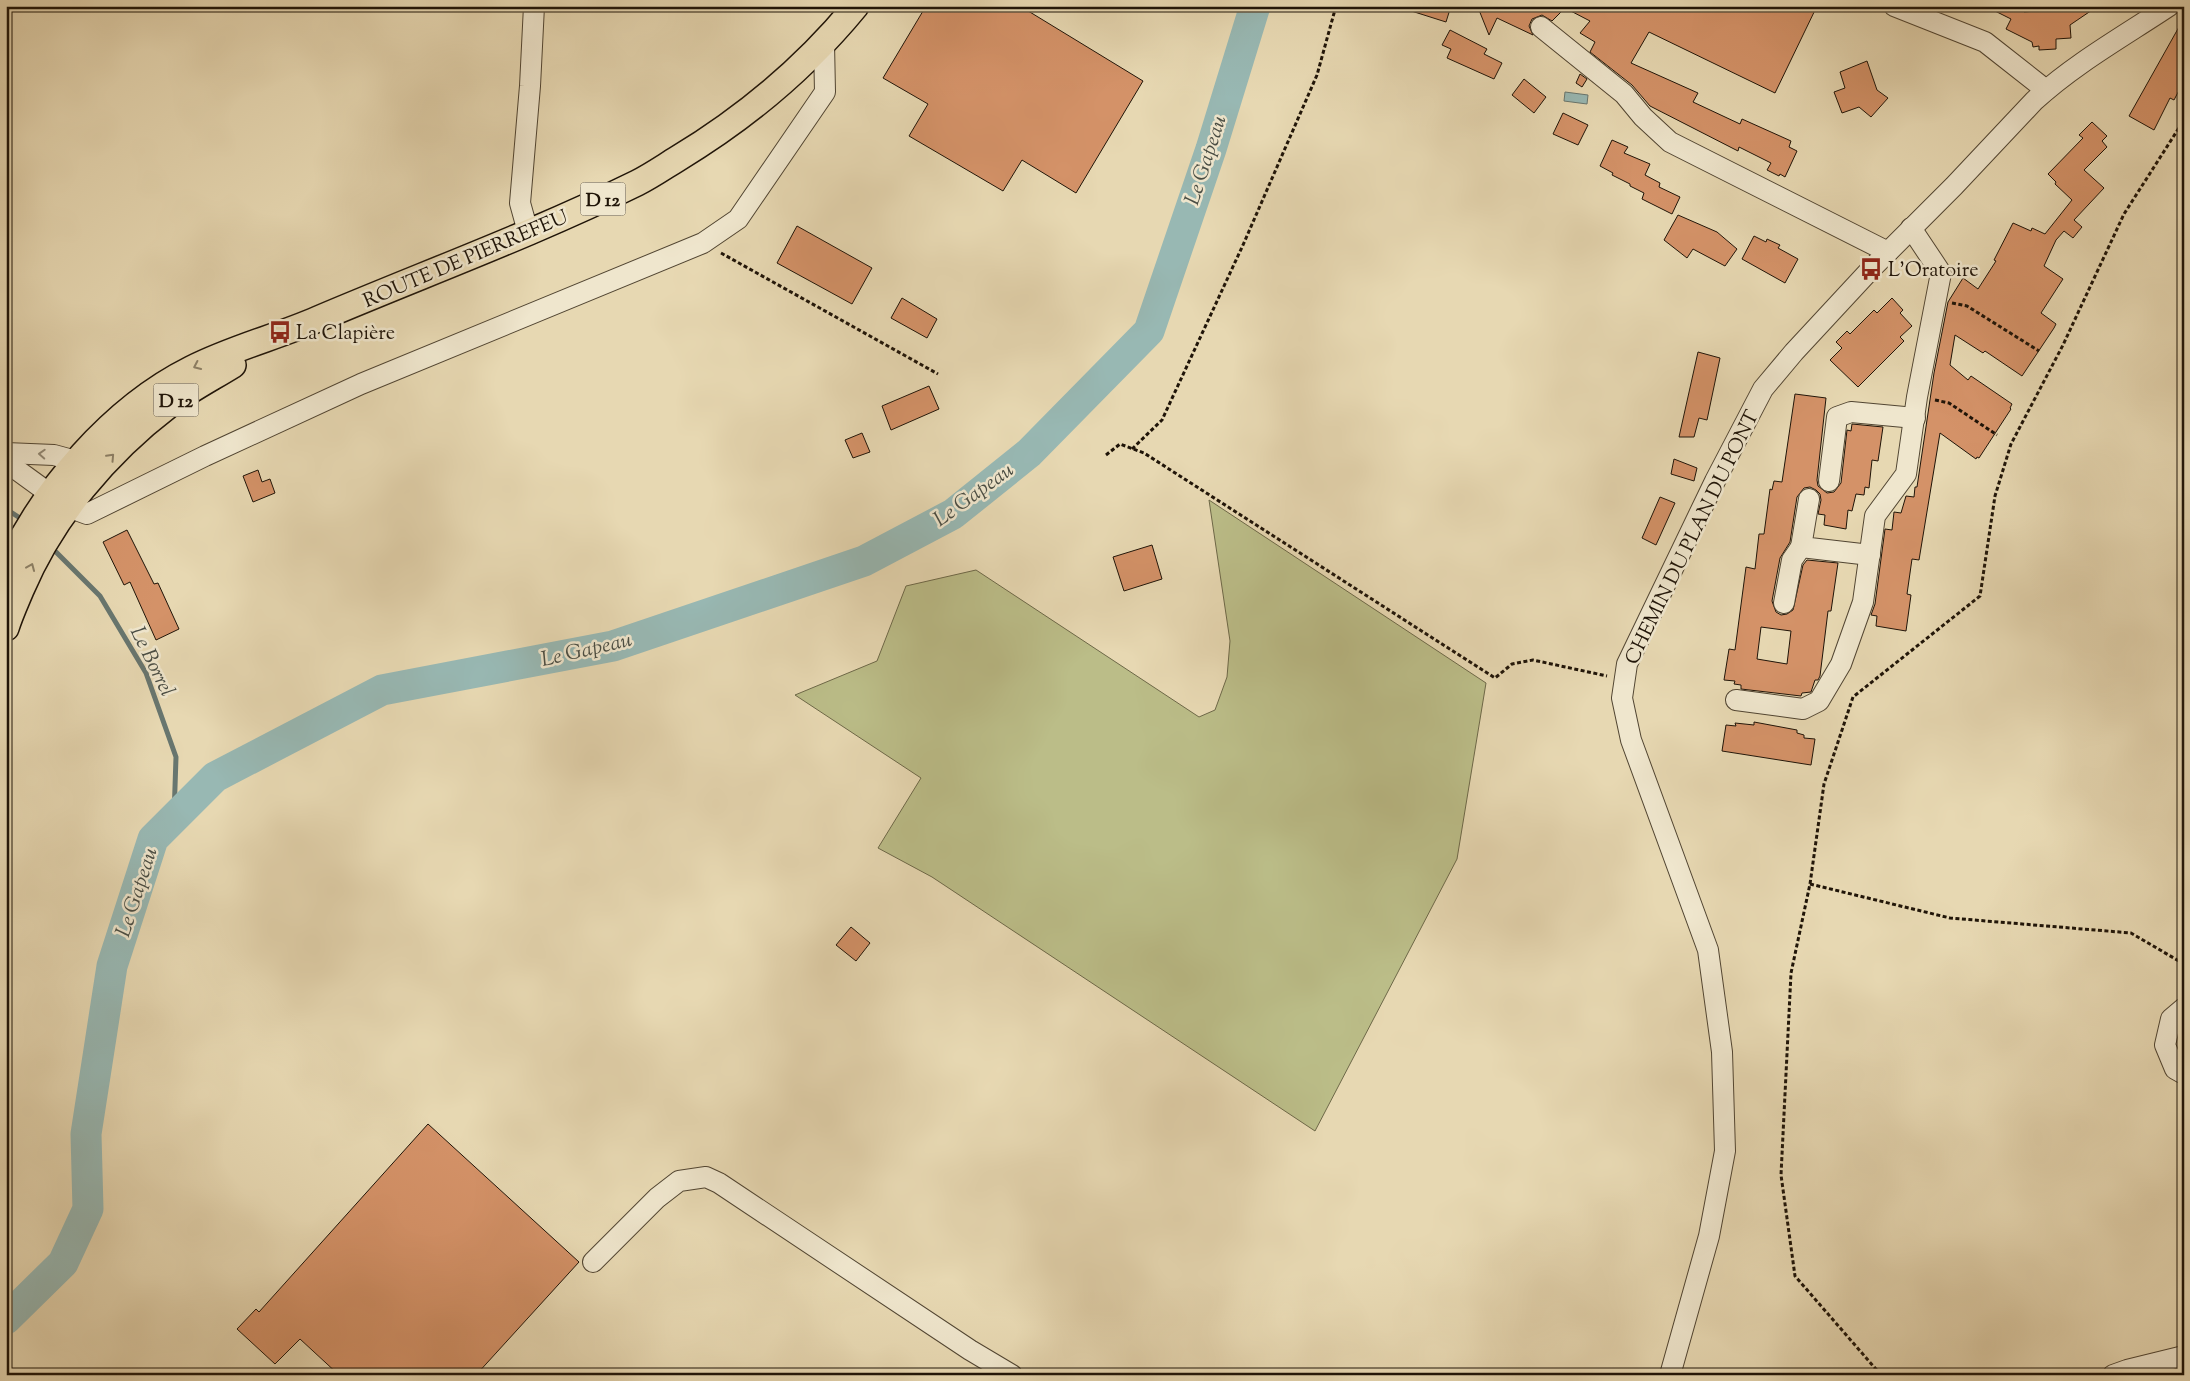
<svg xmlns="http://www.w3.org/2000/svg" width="2190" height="1381" viewBox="0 0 2190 1381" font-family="'Sorts Mill Goudy',serif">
	<rect width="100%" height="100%" fill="#e7d8b2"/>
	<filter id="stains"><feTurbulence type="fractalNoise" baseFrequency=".004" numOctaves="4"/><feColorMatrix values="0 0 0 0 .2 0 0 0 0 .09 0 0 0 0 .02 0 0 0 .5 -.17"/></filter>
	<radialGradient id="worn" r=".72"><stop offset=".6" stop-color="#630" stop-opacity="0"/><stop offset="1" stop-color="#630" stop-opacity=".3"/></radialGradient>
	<polygon fill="#bbbd88" stroke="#6d6848" points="1209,500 1486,683 1457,859 1315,1131 932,877 878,848 921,778 795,695 877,661 906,586 976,570 1199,717 1215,710 1227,677 1230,641"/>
	<polygon fill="#98b8b3" stroke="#68766f" points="1565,92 1588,95 1587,104 1564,101"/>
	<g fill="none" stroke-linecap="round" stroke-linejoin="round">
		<g stroke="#68766f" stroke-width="5">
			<polyline points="6,509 23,520"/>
			<polyline points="51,547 100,596 146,673 176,757 174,817"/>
		</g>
		<polyline stroke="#98b8b3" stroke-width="31" points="6,1319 63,1263 88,1209 86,1134 112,966 153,839 215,777 382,690 613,646 864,561 953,514 1029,453 1149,331 1211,149 1255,6"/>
	</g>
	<g fill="#d49268" stroke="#1f1408" fill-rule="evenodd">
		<polygon points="926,6 1020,6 1143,81 1076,193 1022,160 1003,191 909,136 928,104 883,78"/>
		<polygon points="1406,6 1451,6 1446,22 1405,9"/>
		<polygon points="1471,6 1817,6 1775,93 1649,32 1631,63 1698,93 1693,102 1740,124 1742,119 1791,141 1789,147 1797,151 1785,177 1780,174 1779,176 1767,170 1771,163 1739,147 1738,151 1650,106 1632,85 1590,52 1595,42 1580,33 1590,21 1565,8 1552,21 1542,15 1532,19 1529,26 1533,35 1497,18 1489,35 1479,10"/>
		<polygon points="1985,6 2027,6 2024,12 2098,6 2070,25 2071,38 2056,39 2056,49 2039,50 2039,46 2033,47 2032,42 2006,29 2011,19"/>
		<polygon points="2184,18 2184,81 2174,100 2170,98 2154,130 2129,116"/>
		<polygon points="1450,30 1487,49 1484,54 1502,63 1494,79 1447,58 1451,49 1442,45"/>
		<polygon points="1867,61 1877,90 1888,98 1871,117 1859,107 1842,113 1834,92 1845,88 1840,72"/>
		<polygon points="1580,74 1587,79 1582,87 1576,83"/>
		<polygon points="1524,79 1546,97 1534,113 1512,95"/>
		<polygon points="1563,113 1588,125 1578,145 1553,134"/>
		<polygon points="2092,122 2107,136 2102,141 2107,147 2084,170 2104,188 2074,220 2082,227 2073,238 2064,231 2056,240 2044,266 2063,279 2041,313 2056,324 2054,328 2022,376 1985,351 1983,353 1955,335 1950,365 1968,380 1971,376 2012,404 2010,408 2011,409 1979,458 1977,457 1976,459 1940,433 1919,560 1912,559 1907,594 1911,595 1906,631 1876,626 1877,616 1871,615 1875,604 1885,529 1892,530 1894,512 1901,513 1906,496 1914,497 1915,487 1917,487 1934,373 1948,302 1963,278 1978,289 1996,261 1994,260 2013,223 2031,231 2032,228 2045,234 2072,200 2055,184 2056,182 2048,174 2083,138 2079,135"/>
		<polygon points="1612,140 1628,147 1624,153 1650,164 1645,175 1660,183 1659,187 1680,197 1672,214 1642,199 1644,193 1630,186 1630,184 1612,175 1613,173 1600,166"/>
		<polygon points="1678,215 1717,232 1737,249 1725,266 1693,249 1687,258 1664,240"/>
		<polygon points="797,226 872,268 852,304 777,263"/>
		<polygon points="1754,236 1766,242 1767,239 1780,245 1778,248 1798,259 1785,283 1742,259"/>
		<polygon points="902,298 937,319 927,338 891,318"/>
		<polygon points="1892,298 1903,310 1900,313 1912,326 1900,337 1904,341 1858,387 1830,360 1842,348 1836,342 1847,331 1850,334 1874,310 1877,313"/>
		<polygon points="1698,352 1720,358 1707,420 1699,418 1694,437 1679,437"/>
		<polygon points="929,386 939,409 891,430 882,406"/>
		<path d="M1795 394 1826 398 1817 480 1818 486 1827 493 1834 492 1841 483 1847 430 1851 431 1852 424 1883 427 1878 461 1872 460 1869 488 1865 487 1864 495 1856 494 1852 511 1848 510 1846 529 1824 525 1825 515 1818 514 1821 500 1820 494 1816 490 1810 487 1804 488 1797 497 1790 542 1780 558 1772 601 1776 612 1781 615 1787 614 1793 610 1803 565 1807 560 1838 563 1831 611H1828L1820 676 1818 680H1815L1811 692 1802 693 1801 696 1741 689V685L1734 684 1735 681 1724 680 1729 649 1735 650 1746 567 1755 569 1759 534H1764L1770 489 1772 490 1774 481 1782 482ZM1761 627 1791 631 1787 664 1757 659Z"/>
		<polygon points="862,433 870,452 853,458 845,440"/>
		<polygon points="1674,459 1697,468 1694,481 1671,474"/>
		<polygon points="258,470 262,482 270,479 275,493 253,502 243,476"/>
		<polygon points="1660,497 1675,503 1656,545 1642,538"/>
		<polygon points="127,530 154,584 158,583 179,629 156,640 130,582 124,585 103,542"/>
		<polygon points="1152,545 1162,579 1124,591 1113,557"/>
		<polygon points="1754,722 1797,730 1797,733 1804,735 1804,738 1815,739 1811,765 1722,751 1726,725 1736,726 1735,723 1754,725"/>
		<polygon points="851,927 870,943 856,961 836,945"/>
		<polygon points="428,1124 579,1262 476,1375 339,1375 300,1339 275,1364 237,1329 256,1309 259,1312"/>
	</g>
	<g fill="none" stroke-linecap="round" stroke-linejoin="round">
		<defs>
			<g id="minor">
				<polyline points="1894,6 1985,42 2046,90"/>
				<polyline points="1541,27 1624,94 1643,117 1670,142 1888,252"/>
				<polyline points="528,232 520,203 530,86 534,6"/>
				<polyline points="6,453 54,455 76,461 79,474"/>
				<polyline points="6,462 68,507 87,514 205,456 361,384 703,243 738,219 825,92 824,43"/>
				<polyline points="1829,481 1837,417 1851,412 1915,418"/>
				<polyline points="1809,499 1801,547 1870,555"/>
				<polyline points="1784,603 1792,560 1801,547"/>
				<polyline points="1736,700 1803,709 1819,701 1841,664 1863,602 1875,516 1906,474 1917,397 1941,273 1911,228"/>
				<polyline points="2184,1008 2171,1019 2165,1045 2175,1069 2184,1074"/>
				<polyline points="593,1262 657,1198 679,1181 706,1177 719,1183 970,1350 1012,1375"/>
				<path d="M1670 1375 1709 1236 1725 1151 1722 1052 1708 950 1631 740 1622 698 1627 664 1715 481 1763 389 1794 352 1871 269 1954 186 2034 101C2074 64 2124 36 2169 6"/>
				<polyline points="2113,1375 2127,1370 2184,1356"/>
			</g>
			<g id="major">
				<path d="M6 570C42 490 113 408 191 369 232 348 277 337 318 319 424 274 533 234 637 183 651 176 664 167 677 159 745 118 806 67 856 6"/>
				<path d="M6 628C10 615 16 602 21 590 52 517 106 453 169 405 189 390 212 378 233 365"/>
			</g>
		</defs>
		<use href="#minor" stroke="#514532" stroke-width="22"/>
		<use href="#major" stroke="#1f1408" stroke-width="28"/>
		<g stroke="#1f1408" stroke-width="3" stroke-dasharray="4 2.5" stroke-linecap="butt">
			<polyline points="721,253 938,374"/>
			<polyline points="1952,303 1967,306 2039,351"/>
			<polyline points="1935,400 1949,403 1997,435"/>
			<polyline points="1132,449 1162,420 1243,245 1317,75 1336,6"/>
			<polyline points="1106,455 1120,444 1144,453 1495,678 1512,664 1533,660 1607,676"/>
			<polyline points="1810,884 1950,918 2131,933 2184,964"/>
			<polyline points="1881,1375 1795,1276 1781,1175 1791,973 1810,884 1824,784 1853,697 1980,596 1995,496 2011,444 2063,345 2124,214 2184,120"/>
		</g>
		<use href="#minor" stroke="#efe6cd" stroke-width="20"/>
		<use href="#major" stroke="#e7d8b2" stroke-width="25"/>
	</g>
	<defs><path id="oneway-chevron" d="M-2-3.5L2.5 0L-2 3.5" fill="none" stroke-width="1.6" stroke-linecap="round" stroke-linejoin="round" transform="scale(1.25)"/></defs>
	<g stroke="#8d8066">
		<use href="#oneway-chevron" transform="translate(197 366) rotate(155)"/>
		<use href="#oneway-chevron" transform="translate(111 457) rotate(-47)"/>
		<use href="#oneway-chevron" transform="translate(31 567) rotate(-67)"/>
	</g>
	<use stroke="#918874" href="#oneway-chevron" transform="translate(42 454) rotate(-177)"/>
	<defs>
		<symbol id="bus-bare" viewBox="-9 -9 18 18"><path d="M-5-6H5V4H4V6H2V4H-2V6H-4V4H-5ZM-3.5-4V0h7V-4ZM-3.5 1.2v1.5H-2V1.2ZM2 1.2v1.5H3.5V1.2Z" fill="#8f2418" stroke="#efe6cd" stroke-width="2.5" paint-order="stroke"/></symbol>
	</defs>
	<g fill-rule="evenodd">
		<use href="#bus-bare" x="1855" y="253" width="32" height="32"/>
		<use href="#bus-bare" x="264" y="316" width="32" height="32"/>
	</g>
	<g text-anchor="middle" stroke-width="5" stroke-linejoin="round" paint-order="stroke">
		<g fill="#efe6cd" stroke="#5d5343" stroke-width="1">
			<rect x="580.5" y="182.5" width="45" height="33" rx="4"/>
			<rect x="153.5" y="383.5" width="45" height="33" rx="4"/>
		</g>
		<g font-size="19" font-weight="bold" fill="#1f1408">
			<text x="603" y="206">D 12</text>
			<text x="176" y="407">D 12</text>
		</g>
		<g font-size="20" fill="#1f1408" stroke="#efe6cd">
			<text transform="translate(465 258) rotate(-23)" y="7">ROUTE DE PIERREFEU</text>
			<text transform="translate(1691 537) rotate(-64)" y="7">CHEMIN DU PLAN DU PONT</text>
		</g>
		<g font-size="20" fill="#1f1408" stroke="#efe6cd" text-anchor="start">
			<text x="1888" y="276">L'Oratoire</text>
			<text x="296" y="339">La Clapière</text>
		</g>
		<g font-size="21" font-style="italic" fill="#494d44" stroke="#efe6cd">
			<text transform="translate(1205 160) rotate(-72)" y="7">Le Gapeau</text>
			<text transform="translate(973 494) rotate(-36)" y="7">Le Gapeau</text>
			<text transform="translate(586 649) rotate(-13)" y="7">Le Gapeau</text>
			<text transform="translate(153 661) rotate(64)" y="7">Le Borrel</text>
			<text transform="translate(136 892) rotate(-72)" y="7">Le Gapeau</text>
		</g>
	</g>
	<rect width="2190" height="1381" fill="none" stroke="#e7d8b2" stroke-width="25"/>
	<rect x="8" y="8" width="2175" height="1366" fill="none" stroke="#1f1408" stroke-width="2.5"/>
	<rect x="12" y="12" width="2165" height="1356" fill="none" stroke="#1f1408"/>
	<rect width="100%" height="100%" filter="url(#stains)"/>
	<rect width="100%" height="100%" fill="url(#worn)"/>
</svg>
